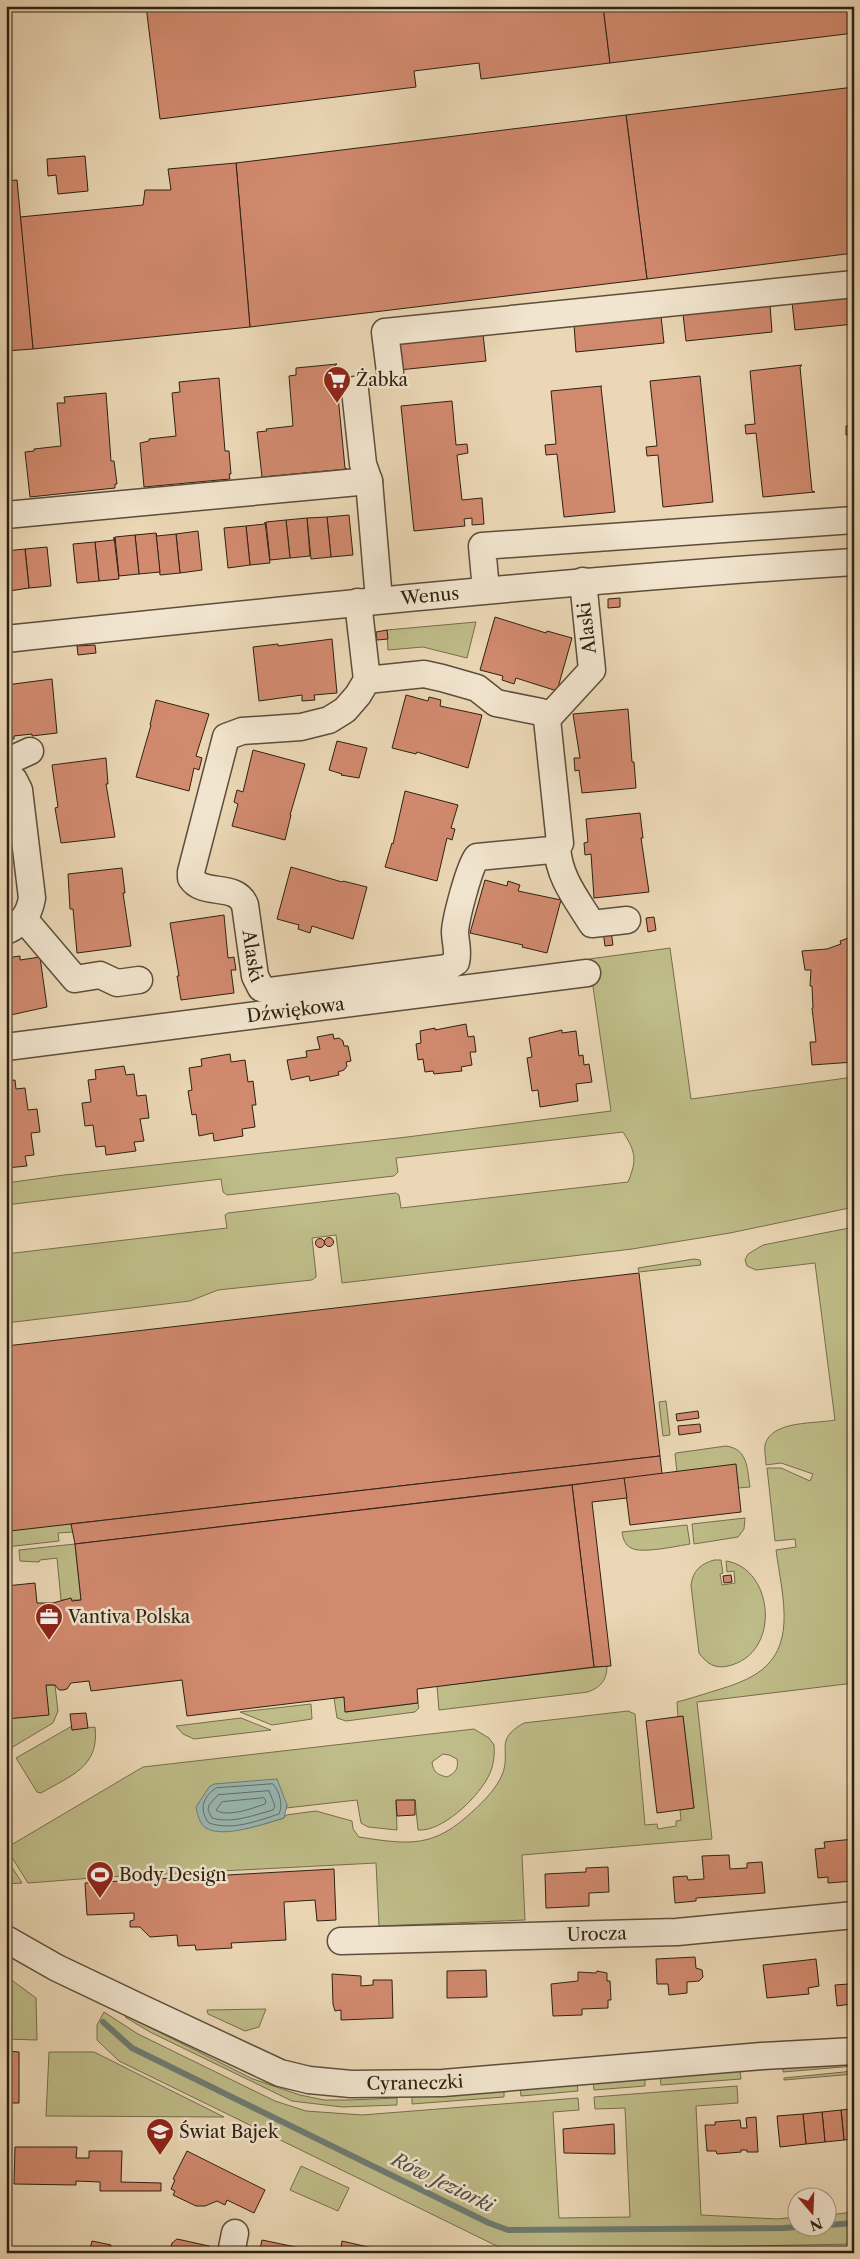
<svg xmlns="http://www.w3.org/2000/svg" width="860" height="2259" viewBox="0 0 860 2259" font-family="'Libre Caslon Text',serif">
	<rect width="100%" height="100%" fill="#ebd7b5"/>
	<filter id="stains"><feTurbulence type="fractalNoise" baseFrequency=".004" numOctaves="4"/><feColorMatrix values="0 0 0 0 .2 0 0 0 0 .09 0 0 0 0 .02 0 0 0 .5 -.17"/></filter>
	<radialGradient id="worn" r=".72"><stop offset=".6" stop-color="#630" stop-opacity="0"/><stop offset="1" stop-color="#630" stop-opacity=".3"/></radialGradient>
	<g fill="#bebc88" stroke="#766e4d" fill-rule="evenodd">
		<polygon points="476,622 467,658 423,647 388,650 387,630"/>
		<path d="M670 948 691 1099 854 1077V1207L730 1233 632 1249 342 1283 336 1235 312 1238 316 1274V1277L312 1280 218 1290 190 1301 6 1323V1254L227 1228 225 1215 228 1213 396 1193 399 1195 401 1208 628 1182C637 1160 636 1152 623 1132L396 1158 398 1172 394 1176 227 1195 223 1192 221 1179 6 1205V1183L64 1175 407 1137 611 1111 589 959Z"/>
		<path d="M854 1227V1683L697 1702 712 1839 522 1855 525 1920 379 1926 376 1863 106 1877 28 1883 6 1848 143 1767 474 1729 489 1738 494 1745C495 1757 493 1769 487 1779 476 1799 442 1832 418 1830L415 1800 396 1801 397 1830 368 1827 361 1823 357 1800 286 1808 287 1805 206 1828C233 1834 258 1826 284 1818L286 1815 316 1811 352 1821 353 1829 359 1837C410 1845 434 1848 473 1811 484 1801 496 1789 502 1775 512 1751 493 1740 524 1723L628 1711 635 1714 645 1825 657 1824 658 1829 676 1826V1821L681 1820 680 1810 694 1808 683 1717H678L677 1702C689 1699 701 1695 714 1691 751 1680 782 1668 784 1622 785 1599 779 1573 776 1550L796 1547 795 1539 775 1541 767 1468H781L810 1481 813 1474 781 1463 766 1465C766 1458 764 1451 765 1445 771 1420 816 1424 835 1420L815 1263 756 1270 747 1266 745 1260 748 1254 763 1245ZM443 1754 449 1755 457 1759C459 1769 455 1773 447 1777 438 1775 433 1772 432 1762Z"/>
		<polygon points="694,1259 700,1260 701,1265 639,1272 638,1268"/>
		<polygon points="666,1401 670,1435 663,1436 659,1402"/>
		<path d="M726 1446C748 1449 747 1468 750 1487L738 1488 677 1472 675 1454 676 1453Z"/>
		<polygon points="6,1497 71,1524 73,1532 58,1533 59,1541 6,1547"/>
		<polygon points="745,1518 744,1529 738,1537 694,1544 692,1524"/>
		<path d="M687 1525 690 1544C677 1546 642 1554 631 1548 625 1545 623 1539 622 1532Z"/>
		<polygon points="75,1544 81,1600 61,1600 57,1558 40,1560 39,1562 20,1561 19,1550"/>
		<path d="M714 1560H721L723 1573 720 1574 722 1585 735 1583 734 1571 727 1572 726 1561C774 1568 782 1654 728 1666 715 1669 707 1664 699 1653L691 1585C693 1570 701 1564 714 1560Z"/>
		<path d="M607 1666C607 1680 601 1687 588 1692L439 1710 437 1686Z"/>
		<polygon points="46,1685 55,1685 58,1711 53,1723 11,1748 6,1741 6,1719"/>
		<polygon points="344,1697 346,1712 418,1703 419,1708 415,1712 346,1721 337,1718 334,1698"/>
		<polygon points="311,1704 312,1719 272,1725 240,1712"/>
		<polygon points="241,1718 271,1730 194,1739 183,1734 176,1726"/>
		<path d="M72 1726V1730L95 1727C100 1767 70 1776 41 1793L37 1792 16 1758Z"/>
		<polygon points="6,1858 22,1883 6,1884"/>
		<polygon points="6,1976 36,1998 37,2040 6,2039"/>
		<polygon points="266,2009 259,2027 245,2031 208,2014 207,2010"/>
		<polygon points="104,2012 138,2034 275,2101 306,2111 362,2115 578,2098 579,2110 553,2112 559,2218 630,2217 625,2108 595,2109 594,2097 737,2086 738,2103 696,2106 701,2215 777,2219 797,2217 798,2226 828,2226 828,2215 854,2212 854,2244 588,2249 587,2253 530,2253 530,2250 505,2250 119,2061 97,2040 97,2025"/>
		<polygon points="127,2016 253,2079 300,2095 324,2100 350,2100 397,2098 397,2105 342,2107 292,2101 150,2032 125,2017"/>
		<polygon points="49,2052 94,2052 224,2117 46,2116"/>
		<polygon points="854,2062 854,2066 783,2072 783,2067"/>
		<polygon points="740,2071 741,2079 661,2085 660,2077"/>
		<polygon points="854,2071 854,2074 784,2080 784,2078"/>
		<polygon points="645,2079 645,2086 594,2090 593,2082"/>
		<polygon points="577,2083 578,2091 521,2096 520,2088"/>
		<polygon points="504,2089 504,2097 412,2104 412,2096"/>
		<polygon points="301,2166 349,2188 338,2211 290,2190"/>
	</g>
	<path fill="#99b8b4" stroke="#6e7c73" d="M277 1779 287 1805 284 1818C266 1823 224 1839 206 1828 200 1825 197 1813 196 1807L209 1787 214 1784Z"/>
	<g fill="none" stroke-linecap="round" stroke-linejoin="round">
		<g stroke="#636c63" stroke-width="1">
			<path d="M273 1784C280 1792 283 1805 279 1814 257 1821 232 1831 209 1823 199 1811 202 1797 216 1788Z"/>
			<path d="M269 1791 275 1806 273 1810C254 1815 232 1824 212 1818L208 1810 209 1805 218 1795Z"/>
			<path d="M264 1798 266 1801 265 1804C253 1808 227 1818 216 1810L222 1802Z"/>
		</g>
		<g stroke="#6e7c73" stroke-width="6">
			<polyline points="103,2022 132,2048 489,2223 508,2230 784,2228 807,2226"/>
			<polyline points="828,2225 854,2223"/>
		</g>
	</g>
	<g fill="#d28a6f" stroke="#2d2112">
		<polygon points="146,6 603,6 610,63 481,79 479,63 414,71 416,87 160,119"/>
		<polygon points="603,6 854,6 854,33 610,63"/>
		<polygon points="854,87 854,253 647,279 626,115"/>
		<polygon points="626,115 647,279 250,327 236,163"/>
		<polygon points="85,156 88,191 58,194 56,175 48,176 47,159"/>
		<polygon points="236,163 250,327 33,349 20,217 143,205 145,190 171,190 168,169"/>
		<polygon points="17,180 33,349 6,351 6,181"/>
		<polygon points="854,296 854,324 795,330 792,302"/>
		<polygon points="770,305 772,332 686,341 683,314"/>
		<polygon points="661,316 664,343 576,352 574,325"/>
		<polygon points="483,334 486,361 399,370 396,343"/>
		<polygon points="849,360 854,360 854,404"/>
		<polygon points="337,364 335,365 345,468 347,469 262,477 257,432 267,431 266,429 293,426 289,376 296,375 296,368"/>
		<polygon points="802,365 800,367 812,491 815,492 763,497 756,433 746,434 745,425 755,424 750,371"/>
		<polygon points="700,376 713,502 663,507 658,455 647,456 646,447 657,446 650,381"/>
		<polygon points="219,378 225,451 229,451 231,474 229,474 230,479 144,487 140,443 149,441 149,439 176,436 172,393 180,392 179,382"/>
		<polygon points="602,386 601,387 615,512 564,517 557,454 546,455 545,445 556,444 551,391"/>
		<polygon points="106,393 111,461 114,461 117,484 115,484 115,488 30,497 25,452 34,451 34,449 61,446 57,403 65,403 64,397"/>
		<polygon points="452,401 456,445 467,444 468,453 457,455 462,500 482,498 484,524 472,525 472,518 464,519 465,526 414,531 401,406"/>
		<polygon points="854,425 854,435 846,435 846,426"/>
		<polygon points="349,515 353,555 331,557 327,517"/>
		<polygon points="327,517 331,557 311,559 307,518"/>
		<polygon points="307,518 310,556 290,558 286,520"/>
		<polygon points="286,520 290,558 270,560 266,522"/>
		<polygon points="265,522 270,563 250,565 246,526 265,524"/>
		<polygon points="246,526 250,565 228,568 224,528"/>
		<polygon points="198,531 202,570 180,573 176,534"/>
		<polygon points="156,533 157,536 176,534 180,573 160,575"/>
		<polygon points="156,533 160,572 139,574 135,535"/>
		<polygon points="135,535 139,574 119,576 115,537"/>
		<polygon points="114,537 119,579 99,581 95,542 114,540"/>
		<polygon points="95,542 99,581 77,583 73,544"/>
		<polygon points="47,547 51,586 29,588 25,549"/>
		<polygon points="25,549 29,588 9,591 6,551"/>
		<polygon points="620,598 620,607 608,608 608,599"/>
		<polygon points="495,617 546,633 547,631 572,638 557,691 516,678 514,684 502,680 503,676 480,670"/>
		<polygon points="387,630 388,639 377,640 376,632"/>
		<polygon points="332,639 337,693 314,695 315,700 302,701 302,695 259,701 253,647 278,644 278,646"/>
		<polygon points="95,645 96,653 78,655 77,646"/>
		<polygon points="52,679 57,733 32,736 32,734 14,736 14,739 6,740 6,685"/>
		<polygon points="406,695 428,701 429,697 441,700 440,706 482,715 468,768 417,752 416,754 392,748"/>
		<polygon points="156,700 209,714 196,756 202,758 199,770 194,768 189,791 136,777 151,725 150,725"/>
		<polygon points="628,709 632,762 634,762 636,788 582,793 579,770 575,771 574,758 580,758 573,714"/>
		<polygon points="337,741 367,748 359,778 341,775 342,774 329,770"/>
		<polygon points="253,750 305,764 290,815 291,815 285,840 232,826 238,804 234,802 237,790 243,792"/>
		<polygon points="106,758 108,784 106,784 115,837 61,843 55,808 58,807 52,765"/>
		<polygon points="405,791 458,805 451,828 455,829 452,840 447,838 437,881 385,867 392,843 393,844"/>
		<polygon points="640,813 643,838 641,838 649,892 594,898 591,854 585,855 584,843 588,842 586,819"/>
		<polygon points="291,867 342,882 343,881 367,887 353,939 312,926 310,933 298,929 299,925 277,919"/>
		<polygon points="122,868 125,893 123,893 131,946 77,953 73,909 70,909 68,874"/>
		<polygon points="485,880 507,886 508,881 520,885 518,891 561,900 547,953 522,947 523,945 470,933"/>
		<polygon points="224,915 228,958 234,957 236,970 231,970 234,993 181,1000 177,976 179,976 170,923"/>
		<polygon points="654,917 656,930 648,932 646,918"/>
		<polygon points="603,931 611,931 613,945 605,946"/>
		<polygon points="854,936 854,1062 812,1065 810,1042 816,1042 812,1008 813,1008 812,986 810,986 811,970 805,970 802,951 827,949 841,944 840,941"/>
		<polygon points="20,956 20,960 40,957 47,1007 6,1016 6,958"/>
		<polygon points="466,1024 468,1037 474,1036 476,1052 470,1052 472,1065 461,1067 462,1071 434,1074 433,1071 425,1072 423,1059 418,1060 416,1044 421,1043 420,1031 435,1028 435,1030"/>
		<polygon points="562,1030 562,1033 576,1031 579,1056 583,1055 584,1065 589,1064 592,1082 576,1084 578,1101 540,1107 538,1090 532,1091 527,1058 532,1057 529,1038"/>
		<polygon points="333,1034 334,1039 339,1038 343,1041 344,1046 348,1046 351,1061 346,1062 347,1066 344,1070 338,1072 339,1075 310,1081 309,1076 291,1080 287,1060 307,1057 306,1051 320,1049 317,1037"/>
		<polygon points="230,1054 231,1062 245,1060 248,1082 253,1081 256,1105 252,1105 255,1127 242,1129 243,1136 214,1141 213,1133 199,1136 196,1114 192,1115 188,1091 192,1090 189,1068 202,1066 201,1059"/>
		<polygon points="124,1066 126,1075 134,1074 137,1096 146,1095 149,1118 140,1119 144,1141 134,1142 136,1151 106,1155 105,1146 96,1147 93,1125 85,1126 82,1103 91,1102 88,1080 96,1079 95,1070"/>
		<polygon points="15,1080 16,1089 25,1088 28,1110 37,1109 40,1132 31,1133 34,1155 25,1156 27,1166 6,1168 6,1081"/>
		<circle cx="329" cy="1242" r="4.5"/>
		<circle cx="320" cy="1243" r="4.5"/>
		<polygon points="639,1273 660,1456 10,1531 6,1497 6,1346"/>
		<polygon points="698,1411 699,1418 677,1421 676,1414"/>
		<polygon points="700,1424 701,1432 679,1435 678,1426"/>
		<polygon points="660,1456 662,1474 75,1544 71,1524"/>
		<polygon points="736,1464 741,1512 630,1525 624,1478"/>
		<polygon points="624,1478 627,1498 592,1502 611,1666 594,1667 572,1485"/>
		<polygon points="572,1485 594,1667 417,1689 418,1703 345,1712 344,1697 187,1716 182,1680 91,1691 89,1681 71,1683 67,1689 63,1690 59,1690 55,1685 46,1685 49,1715 6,1719 6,1586 35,1583 37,1603 53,1603 71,1598 72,1601 81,1600 75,1544"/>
		<polygon points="731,1575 732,1582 724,1583 723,1576"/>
		<polygon points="86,1713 88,1728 72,1730 70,1714"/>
		<polygon points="683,1716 694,1808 657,1813 646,1721"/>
		<polygon points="396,1800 415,1800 415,1815 397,1816"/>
		<polygon points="854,1839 854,1881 828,1883 828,1877 818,1878 815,1849 825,1848 824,1842"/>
		<polygon points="729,1855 730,1869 747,1868 747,1863 762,1862 765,1893 696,1898 696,1901 675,1903 673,1877 687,1876 688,1880 704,1879 702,1856"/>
		<polygon points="608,1867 609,1892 589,1893 589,1906 546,1908 545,1874 586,1872 586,1868"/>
		<polygon points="334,1869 336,1920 317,1921 315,1900 284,1902 286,1940 231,1943 232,1948 196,1950 195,1945 178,1946 177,1935 150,1937 140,1927 130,1927 130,1921 134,1920 134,1913 87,1915 85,1883"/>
		<polygon points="695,1957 696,1968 702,1970 703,1977 699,1981 687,1982 687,1993 669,1995 668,1984 657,1984 656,1959"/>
		<polygon points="816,1959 819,1986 808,1988 809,1994 767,1998 763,1965"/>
		<polygon points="486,1970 487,1997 447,1998 447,1971"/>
		<polygon points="597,1971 607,1973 607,1981 610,1981 611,2000 608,2000 608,2008 582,2009 582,2015 553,2016 551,1984 578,1981 578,1972 596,1973"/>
		<polygon points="332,1974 361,1976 361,1986 373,1985 373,1980 392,1980 393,2018 341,2020 341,2010 335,2011 333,2004"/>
		<polygon points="849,1984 851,2004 837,2006 835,1985"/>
		<polygon points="6,2051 19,2052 19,2103 6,2103"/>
		<polygon points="851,2109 854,2109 854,2139 844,2140 841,2110"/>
		<polygon points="841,2110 844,2140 825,2142 822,2112"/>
		<polygon points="822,2112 825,2142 806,2144 803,2114"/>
		<polygon points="803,2114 806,2144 780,2147 777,2116"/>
		<polygon points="756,2117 758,2152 747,2152 747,2150 741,2150 741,2152 717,2154 716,2151 707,2151 705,2125 715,2125 715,2122 740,2120 741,2128 747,2128 746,2118"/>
		<polygon points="614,2124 615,2154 564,2153 563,2129"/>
		<polygon points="15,2147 77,2147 76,2158 89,2158 89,2151 122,2151 121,2182 161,2183 161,2191 100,2191 100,2182 76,2181 76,2185 14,2184"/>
		<polygon points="187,2151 265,2190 254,2213 227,2200 225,2205 217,2201 205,2206 196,2206 173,2195 175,2191 171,2189 175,2180 173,2179"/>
		<polygon points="177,2239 209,2246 207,2253 172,2253 170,2251 172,2243"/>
		<polygon points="262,2240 310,2250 309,2253 259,2253"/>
		<polygon points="92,2241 111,2245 110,2253 89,2253"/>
		<polygon points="342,2241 390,2252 390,2253 340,2253"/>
	</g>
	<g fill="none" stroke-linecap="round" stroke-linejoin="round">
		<defs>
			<g id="minor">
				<polyline points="390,372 385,332 854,284"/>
				<polyline points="355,390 363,464 369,481 379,600"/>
				<polyline points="6,515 369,481"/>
				<polyline points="486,590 482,546 854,520"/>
				<path id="s1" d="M358 602 367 680 358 695 345 710 329 720 301 727 242 731 226 737 191 872V878C203 897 236 882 245 905L255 976 261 988 270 991 447 968 456 962C459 951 455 942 455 931 456 918 469 867 477 857L551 850 560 843 547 719 541 712 496 703 477 688 442 678 424 674 367 680"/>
				<path id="s2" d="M6 639C289 609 570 580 854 562"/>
				<polyline points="547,719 592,670 583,581"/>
				<polyline points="6,762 30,751"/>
				<path d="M6 773 14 780 19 790 32 898C29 915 22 924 6 931"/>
				<path d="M557 847C559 878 576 898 592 924L627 920"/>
				<polyline points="24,919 75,979 100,975 117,983 139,980"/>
				<path id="s3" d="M6 1047 587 973"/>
				<path id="s4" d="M6 1939 57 1968 139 2007 280 2073 309 2080 351 2084 443 2083 762 2056 854 2051"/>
				<path id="s5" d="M341 1941 677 1932 854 1915"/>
				<polyline points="231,2253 235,2233"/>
			</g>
		</defs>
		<use href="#minor" stroke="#5c4e3b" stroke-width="29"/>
		<use href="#minor" stroke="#f2e5cf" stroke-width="26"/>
	</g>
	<defs>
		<symbol id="supermarket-pin" viewBox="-11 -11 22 30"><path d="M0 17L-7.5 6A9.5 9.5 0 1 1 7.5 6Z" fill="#8f2418" stroke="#f2e5cf"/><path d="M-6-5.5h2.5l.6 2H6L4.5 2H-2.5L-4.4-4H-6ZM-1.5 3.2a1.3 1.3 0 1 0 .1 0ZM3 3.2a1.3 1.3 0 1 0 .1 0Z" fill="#fff"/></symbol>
		<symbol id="office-pin" viewBox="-11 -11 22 30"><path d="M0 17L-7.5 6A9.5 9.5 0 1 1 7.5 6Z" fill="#8f2418" stroke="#f2e5cf"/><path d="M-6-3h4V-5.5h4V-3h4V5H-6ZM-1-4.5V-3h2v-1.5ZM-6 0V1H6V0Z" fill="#fff"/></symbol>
		<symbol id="stadium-pin" viewBox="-11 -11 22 30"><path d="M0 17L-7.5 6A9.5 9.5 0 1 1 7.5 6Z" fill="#8f2418" stroke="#f2e5cf"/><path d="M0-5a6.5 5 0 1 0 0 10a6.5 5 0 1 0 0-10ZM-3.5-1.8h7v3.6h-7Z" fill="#fff"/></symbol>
		<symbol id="school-pin" viewBox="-11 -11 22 30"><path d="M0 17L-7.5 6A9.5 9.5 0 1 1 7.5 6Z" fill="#8f2418" stroke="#f2e5cf"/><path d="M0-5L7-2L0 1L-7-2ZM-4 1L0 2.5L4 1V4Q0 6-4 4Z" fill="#fff"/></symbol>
	</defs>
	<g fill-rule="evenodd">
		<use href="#supermarket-pin" x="321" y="364" width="32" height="43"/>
		<use href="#office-pin" x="33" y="1601" width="32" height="43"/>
		<use href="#stadium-pin" x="84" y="1859" width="32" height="43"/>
		<use href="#school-pin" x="144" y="2116" width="32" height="43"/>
	</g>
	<g text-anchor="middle" stroke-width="5" stroke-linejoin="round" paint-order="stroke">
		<g font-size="18" fill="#2d2112" stroke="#f2e5cf" text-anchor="start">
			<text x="356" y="386">Żabka</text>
			<text x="68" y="1623">Vantiva Polska</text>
			<text x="119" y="1881">Body Design</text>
			<text x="179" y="2138">Świat Bajek</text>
		</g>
		<g font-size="18" fill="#2d2112" stroke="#f2e5cf">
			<text dy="6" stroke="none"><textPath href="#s2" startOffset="426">Wenus</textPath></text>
			<text transform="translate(587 628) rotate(-97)" y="6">Alaski</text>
			<text dy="6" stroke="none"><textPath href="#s1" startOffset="500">Alaski</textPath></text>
			<text dy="6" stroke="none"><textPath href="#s3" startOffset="292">Dźwiękowa</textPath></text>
			<text dy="6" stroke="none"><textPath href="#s5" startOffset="256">Urocza</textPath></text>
			<text dy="6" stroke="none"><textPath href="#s4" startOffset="441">Cyraneczki</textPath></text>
		</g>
		<g font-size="19" font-style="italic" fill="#4d4e43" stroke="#f2e5cf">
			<text transform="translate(443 2182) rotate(26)" y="7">Rów Jeziorki</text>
		</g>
	</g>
	<rect width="860" height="2259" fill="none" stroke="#ebd7b5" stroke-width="25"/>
	<rect x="8" y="8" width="845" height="2244" fill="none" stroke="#2d2112" stroke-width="2.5"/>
	<rect x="12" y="12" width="835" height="2234" fill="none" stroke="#2d2112"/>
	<g transform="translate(812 2212) rotate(161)"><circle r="24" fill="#f2e5cf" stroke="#a39783"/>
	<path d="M0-4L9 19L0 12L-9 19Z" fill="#8f2418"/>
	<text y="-8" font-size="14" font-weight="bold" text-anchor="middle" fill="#2d2112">N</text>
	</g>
	<rect width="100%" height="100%" filter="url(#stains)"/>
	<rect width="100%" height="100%" fill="url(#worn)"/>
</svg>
